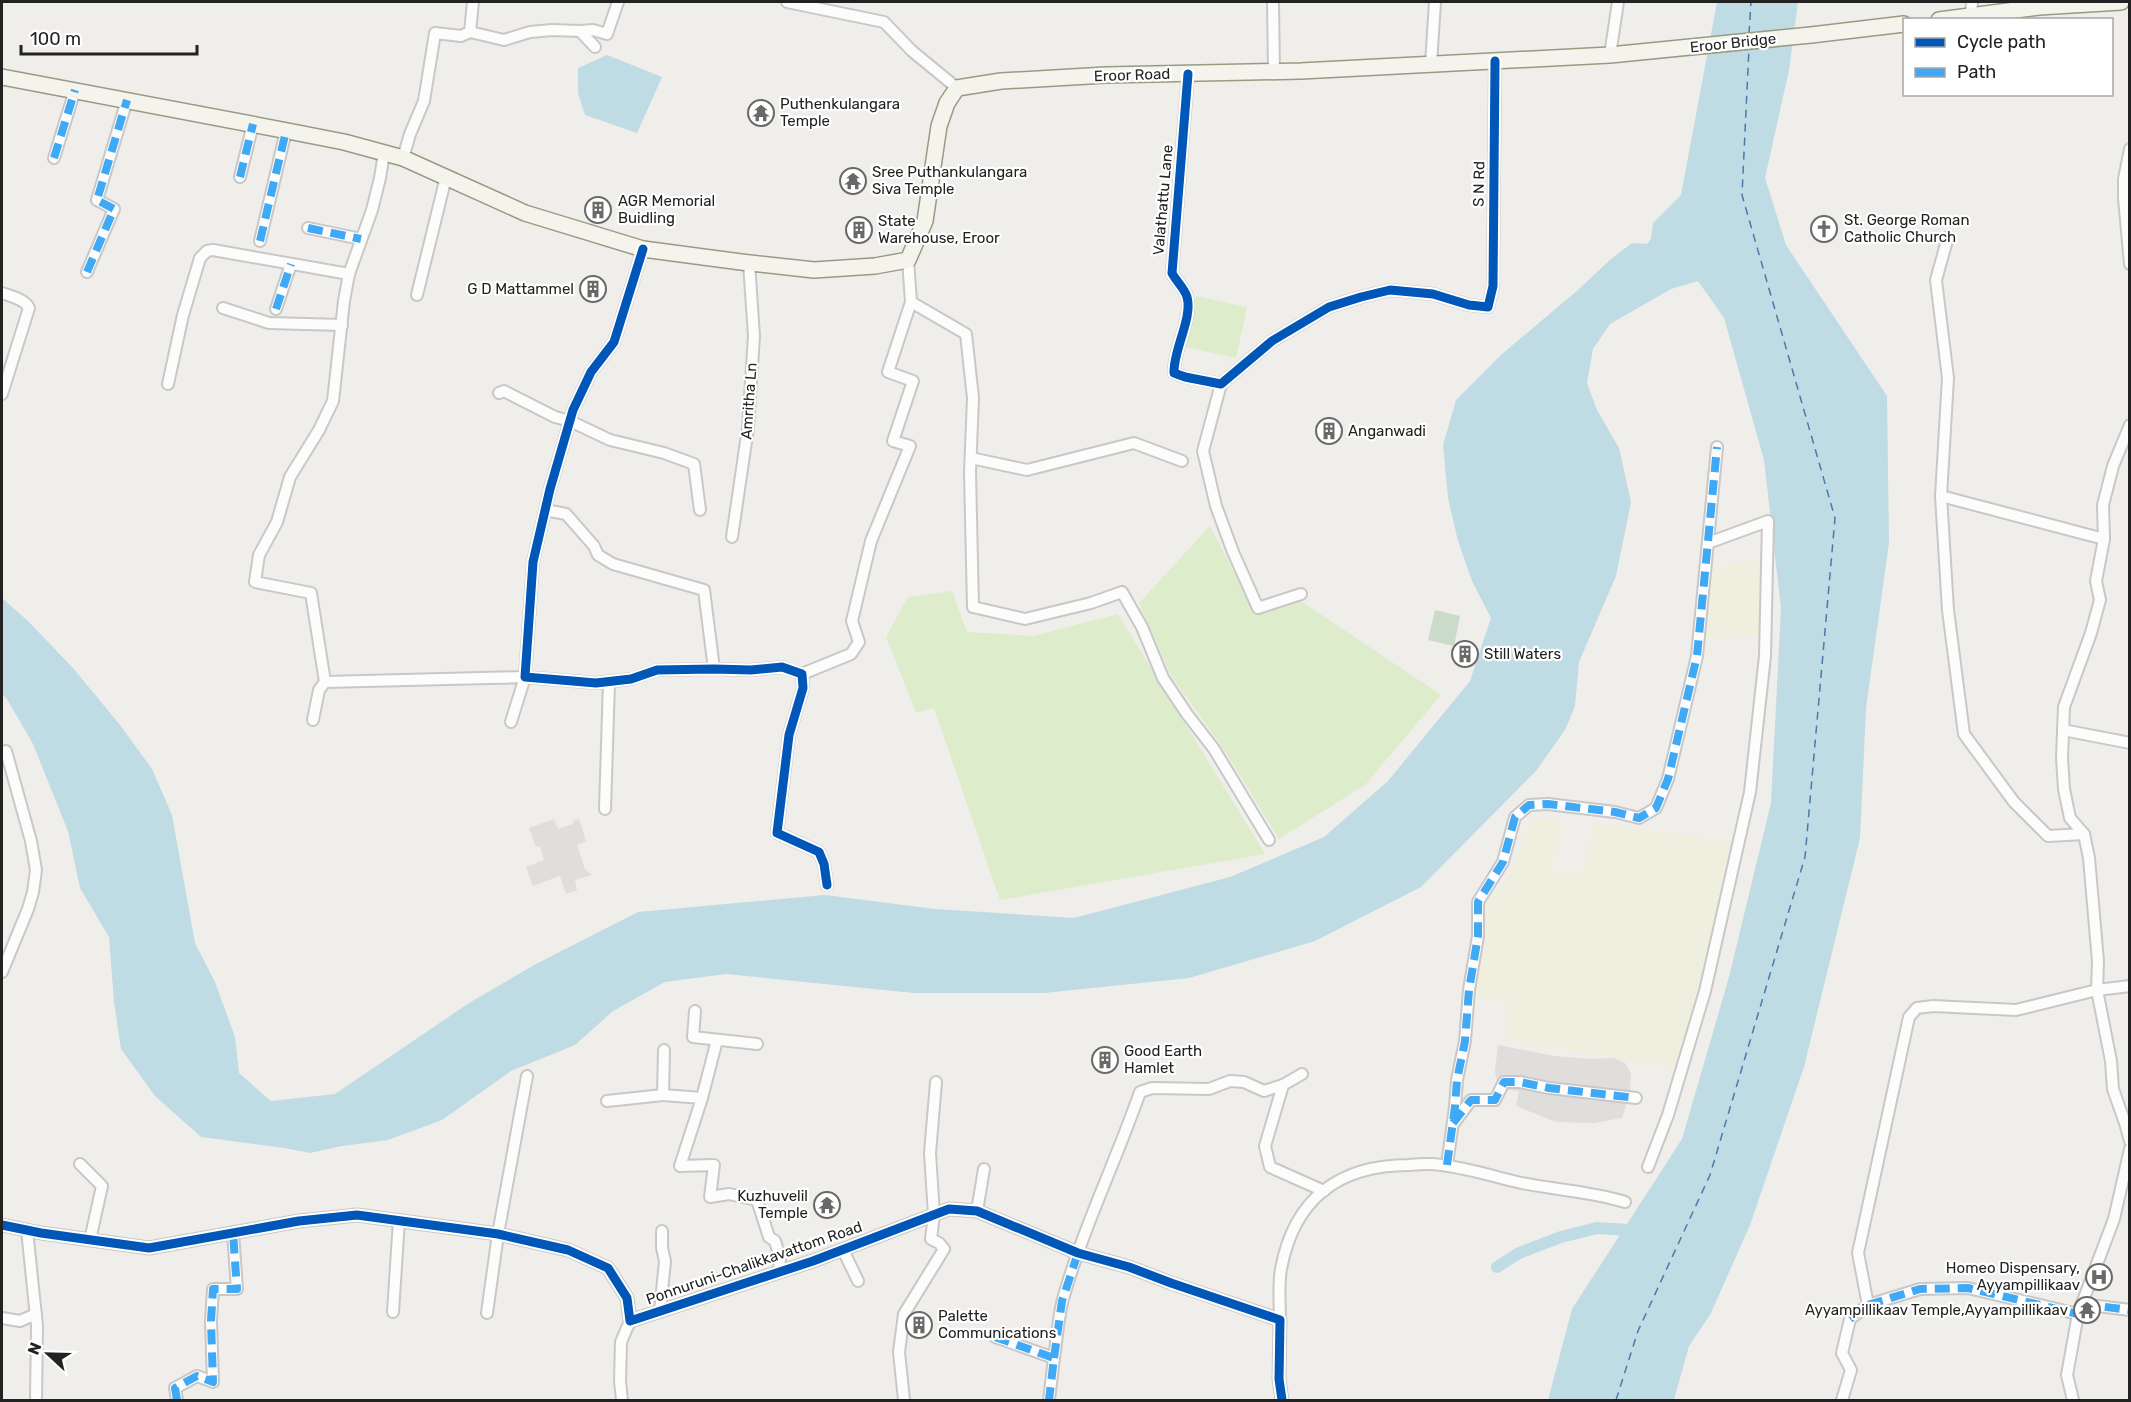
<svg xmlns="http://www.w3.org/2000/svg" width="2131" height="1402" viewBox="0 0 2131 1402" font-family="Rubik,sans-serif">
	<rect width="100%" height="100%" fill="#f0eeeb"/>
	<g fill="#dfdedc">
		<polygon points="554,819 558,829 573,824 573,821 579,819 586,841 577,845 585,869 592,875 575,880 577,890 566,894 560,876 533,886 526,867 544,860 540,846 536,847 529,828"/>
		<polygon points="1498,1045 1555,1056 1589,1059 1614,1058 1625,1063 1631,1074 1630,1093 1622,1118 1594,1123 1556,1122 1516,1106 1519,1091 1498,1089 1495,1071"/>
	</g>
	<g fill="#efefdf">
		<polygon points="1763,559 1761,635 1705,639 1712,568"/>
		<polygon points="1532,818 1563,821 1552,870 1583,871 1593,824 1738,841 1729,851 1723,897 1698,996 1676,1068 1505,1040 1507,1004 1474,995 1486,903 1509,878"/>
	</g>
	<g fill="#ddeccb">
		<polygon points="1196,296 1247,307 1236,358 1185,347"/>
		<polygon points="1210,526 1256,614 1301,601 1441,695 1365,785 1279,839 1225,751 1170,674 1139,603"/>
		<polygon points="952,591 967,632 1033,636 1118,614 1265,854 1000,900 934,708 916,713 886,637 908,597"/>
	</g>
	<polygon fill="#cadbca" points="1435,610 1460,616 1454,646 1428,640"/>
	<g fill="#bfdbe3">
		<polygon points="1717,2 1798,2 1789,70 1765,178 1786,245 1887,396 1889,543 1866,708 1860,838 1804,1067 1750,1225 1710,1315 1689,1346 1674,1400 1548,1400 1572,1309 1682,1139 1729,977 1771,803 1781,608 1764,460 1724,318 1698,281 1671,289 1610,324 1593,349 1587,383 1597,410 1619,448 1631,502 1616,576 1579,662 1575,706 1565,730 1536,771 1421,887 1315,941 1189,978 1044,993 914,993 726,974 665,982 613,1011 575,1045 511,1071 442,1120 388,1140 342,1146 310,1153 284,1148 201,1137 155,1096 121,1049 114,1002 109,937 80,888 68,831 33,744 7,699 2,694 2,598 29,622 73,668 120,725 152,769 172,815 195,943 215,982 235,1037 239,1073 271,1101 335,1094 469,1003 536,964 638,912 825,895 935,909 1074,918 1230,877 1324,837 1388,781 1470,681 1491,618 1472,581 1458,541 1448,498 1443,445 1456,400 1502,354 1578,290 1611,259 1632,243 1647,244 1651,239 1653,223 1681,195"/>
		<polygon points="607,55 662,77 637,133 585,115 578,93 578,68"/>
	</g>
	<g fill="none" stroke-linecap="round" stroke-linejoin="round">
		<polyline stroke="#bfdbe3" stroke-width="12" points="1497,1267 1519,1253 1561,1237 1597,1228 1628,1230"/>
		<g stroke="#4a7aab" stroke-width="1.5" stroke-dasharray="8 6" stroke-linecap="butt">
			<polyline points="1749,34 1751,2"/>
			<polyline points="1616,1400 1638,1331 1710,1175 1805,857 1835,518 1742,195 1749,48"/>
		</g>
		<defs>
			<g id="minor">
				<polyline points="787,2 884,22 912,51 957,88"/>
				<polyline points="1273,2 1274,72"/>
				<polyline points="1971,16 1972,2"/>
				<polyline points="580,31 593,30 607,34 618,2"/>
				<polyline points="470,32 504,40 530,32 552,30 580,31 595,47"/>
				<polyline points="1610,55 1618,2"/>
				<polyline points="1431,64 1435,2"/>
				<path d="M1188 74 1172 273C1176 281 1185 289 1187 297 1193 318 1173 350 1174 373L1185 377 1221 384 1272 341 1329 307 1361 297 1390 290 1433 294 1469 305 1488 307 1493 286 1495 61"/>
				<polyline points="2130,149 2124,179 2124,198 2130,264"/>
				<polyline points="54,158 75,90"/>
				<polyline points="403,158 410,134 424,101 435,33 461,36 470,32 473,2"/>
				<polyline points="240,177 253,124"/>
				<polyline points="308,228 361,239"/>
				<polyline points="1948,237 1936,280 1948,378 1941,496 1948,610 1964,734 2014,802 2048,836 2084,834"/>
				<polyline points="260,241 286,131"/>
				<polyline points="643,249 614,342 591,372 573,410 550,489 533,562 525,677 596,683 631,679 657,670 714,669 751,670 782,667 802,674 803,688 789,735 777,833 819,852 824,864 827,885"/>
				<polyline points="908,260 911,302 966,334 973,398 970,472 973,607 1025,619 1091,603 1122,592 1142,627 1163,678 1187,714 1214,749 1269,840"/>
				<polyline points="87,272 114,209 97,200 127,100"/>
				<path d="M2 293C10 296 25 299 29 308L2 394"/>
				<polyline points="417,295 446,177"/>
				<polyline points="223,308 269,323 342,325"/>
				<polyline points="276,309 291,264"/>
				<polyline points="168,384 183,315 200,258 207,251 213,250 349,274"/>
				<polyline points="1221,384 1203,451 1216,506 1233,552 1258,608 1301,594"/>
				<polyline points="499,393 504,391 555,417 570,421 610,440 664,453 694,464 700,510"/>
				<polyline points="2130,425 2113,466 2103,505 2104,539 2096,581 2100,600 2091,633 2064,707 2062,758 2064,789 2070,818 2084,834 2089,858 2098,961 2097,990 2111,1061 2113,1089 2125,1123 2130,1141"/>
				<polyline points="971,458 1027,470 1134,443 1182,461"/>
				<polyline points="1941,496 2104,539"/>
				<polyline points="545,510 566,514 594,546 598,555 613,564 704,590 714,669"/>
				<polyline points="732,537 748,428 754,336 749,263"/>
				<polyline points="802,674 851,654 859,642 852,621 871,541 910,446 893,441 913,381 888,372 911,302"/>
				<polyline points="325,682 311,593 255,582 259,555 277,522 290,477 319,430 333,401 344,301 349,274 372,210 380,178 384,153"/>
				<polyline points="313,720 319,690 325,682 525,677 511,722"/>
				<polyline points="2063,730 2130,743"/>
				<polyline points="605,809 609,682"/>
				<polyline points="2,972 28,909 33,892 36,870 31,841 6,751"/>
				<polyline points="695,1011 693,1037 757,1044"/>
				<polyline points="664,1050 663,1095 702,1098 680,1166 714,1165 710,1197 729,1194 757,1200 769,1237 775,1241 780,1258 779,1272"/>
				<polyline points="1283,1085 1265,1146 1270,1167 1324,1191"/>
				<polyline points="702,1098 717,1040"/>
				<polyline points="607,1101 663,1095"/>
				<polyline points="1454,1123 1471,1100 1495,1100 1504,1082 1520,1082 1549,1088 1636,1098"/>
				<polyline points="80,1164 102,1186 90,1240"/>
				<polyline points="1447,1165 1455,1107 1457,1080 1465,1041 1469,990 1478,936 1478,902 1503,862 1515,817 1529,805 1548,804 1615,812 1639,818 1656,808 1668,779 1697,656 1717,447"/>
				<polyline points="1648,1167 1668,1115 1705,991 1750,792 1765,656 1768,521 1708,543"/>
				<polyline points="977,1211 984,1169"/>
				<polyline points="27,1230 37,1326 36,1400"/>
				<polyline points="843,1250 858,1281"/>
				<polyline points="2082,1304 2130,1310"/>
				<polyline points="1868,1305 1858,1253 1909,1017 1917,1008 1933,1006 2016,1010 2097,990 2130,986"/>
				<polyline points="660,1311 665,1261 662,1248 662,1231"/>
				<polyline points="393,1312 399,1220"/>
				<polyline points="487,1313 498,1234 527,1076"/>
				<polyline points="2,1318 20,1321 36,1314"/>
				<path d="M1280 1320C1280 1304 1278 1285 1281 1269 1294 1199 1339 1165 1409 1165 1420 1164 1431 1163 1441 1165 1467 1168 1492 1176 1517 1182 1553 1190 1590 1191 1625 1202"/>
				<polyline points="995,1337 1054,1358 1049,1400"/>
				<path d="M1054 1358C1057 1339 1058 1318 1063 1299 1083 1228 1116 1161 1140 1092L1152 1088 1209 1089 1230 1081 1244 1082 1264 1091 1283 1085 1302 1074"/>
				<polyline points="177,1400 175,1388 197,1376 213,1382 211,1321 213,1289 237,1289 233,1233"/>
				<polyline points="622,1400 620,1381 621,1342 630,1321"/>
				<polyline points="904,1400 899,1352 904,1314 944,1249 939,1243 931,1239 934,1215 930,1153 936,1082"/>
				<polyline points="1842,1400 1851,1370 1842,1353 1850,1319 1868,1305 1920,1289 1968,1288 2078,1314"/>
				<polyline points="2073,1400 2067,1375 2078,1314 2114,1219 2130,1149"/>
			</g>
			<polyline id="tertiary" points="2,1225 41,1233 149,1248 299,1221 357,1215 498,1234 568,1250 608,1268 627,1298 630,1321 813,1261 949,1209 977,1211 1078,1253 1129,1267 1171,1283 1280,1320 1279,1379 1282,1400"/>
			<g id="secondary">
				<polyline points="1939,20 2039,7 2121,2"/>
				<polyline points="2,77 293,132 344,142 403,158 525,213 643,249 741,262 814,270 875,266 908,260 925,221 939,126 947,103 957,88 1001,81 1106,75 1301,71 1610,55 1811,35 1904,24"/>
			</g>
		</defs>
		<use href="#minor" stroke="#c9c8c7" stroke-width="14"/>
		<use href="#tertiary" stroke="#c9c8c7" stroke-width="15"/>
		<use href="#secondary" stroke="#999a82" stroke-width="18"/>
		<use href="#minor" stroke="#fdfcfc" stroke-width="10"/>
		<use href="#tertiary" stroke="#fdfcfc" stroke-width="12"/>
		<use href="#secondary" stroke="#f4f4ed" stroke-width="15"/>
		<g stroke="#3fa9f5" stroke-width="8" stroke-dasharray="15 8" stroke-linecap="butt">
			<polyline points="54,158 75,90"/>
			<polyline points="240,177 253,124"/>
			<polyline points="308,228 361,239"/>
			<polyline points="260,241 286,131"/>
			<polyline points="87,272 114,209 97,200 127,100"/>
			<polyline points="276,309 291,264"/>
			<polyline points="1453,1123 1471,1100 1495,1100 1504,1082 1520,1082 1549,1088 1636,1098"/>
			<polyline points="1447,1165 1455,1107 1457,1080 1465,1041 1469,990 1478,936 1478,902 1503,862 1515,817 1529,805 1548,804 1615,812 1639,818 1656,808 1668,779 1697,656 1717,447"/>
			<polyline points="2082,1304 2130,1310"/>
			<polyline points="1850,1319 1868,1305 1920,1289 1968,1288 2078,1314"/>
			<polyline points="995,1337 1054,1358 1049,1400"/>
			<polyline points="1054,1358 1062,1301 1078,1253"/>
			<polyline points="177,1400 175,1388 197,1376 213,1382 211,1321 213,1289 237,1289 233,1233"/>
		</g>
		<defs>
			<g id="cycleway">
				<path d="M1188 74 1172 273C1176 281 1185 289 1187 297 1193 318 1173 350 1174 373L1185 377 1221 384 1272 341 1329 307 1361 297 1390 290 1433 294 1469 305 1488 307 1493 286 1495 61"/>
				<polyline points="643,249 614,342 591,372 573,410 550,489 533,562 525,677 596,683 631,679 657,670 714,669 751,670 782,667 802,674 803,688 789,735 777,833 819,852 824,864 827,885"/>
				<polyline points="2,1225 41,1233 149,1248 299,1221 357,1215 498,1234 568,1250 608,1268 627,1298 630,1321 813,1261 949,1209 977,1211 1078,1253 1129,1267 1171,1283 1280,1320 1279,1379 1282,1400"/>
			</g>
		</defs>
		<use href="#cycleway" stroke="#fff" stroke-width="13"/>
		<use href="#cycleway" stroke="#0057b8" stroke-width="9"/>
	</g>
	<defs>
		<symbol id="temple-ring" viewBox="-11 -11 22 22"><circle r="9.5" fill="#fff" stroke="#6a6968" stroke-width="1.5"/><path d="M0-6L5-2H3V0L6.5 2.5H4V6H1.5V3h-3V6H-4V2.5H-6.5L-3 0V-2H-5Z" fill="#6a6968"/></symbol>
		<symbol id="building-ring" viewBox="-11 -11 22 22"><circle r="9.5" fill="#fff" stroke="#6a6968" stroke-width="1.5"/><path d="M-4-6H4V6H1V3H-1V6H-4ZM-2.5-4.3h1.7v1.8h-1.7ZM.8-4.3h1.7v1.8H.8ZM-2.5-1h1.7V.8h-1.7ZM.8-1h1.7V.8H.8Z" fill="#6a6968"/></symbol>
		<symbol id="church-ring" viewBox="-11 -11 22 22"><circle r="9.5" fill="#fff" stroke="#6a6968" stroke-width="1.5"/><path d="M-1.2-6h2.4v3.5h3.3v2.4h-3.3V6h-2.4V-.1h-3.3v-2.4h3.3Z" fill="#6a6968"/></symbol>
		<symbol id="hospital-ring" viewBox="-11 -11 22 22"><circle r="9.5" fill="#fff" stroke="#6a6968" stroke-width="1.5"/><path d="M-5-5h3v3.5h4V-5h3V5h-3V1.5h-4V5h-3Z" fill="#6a6968"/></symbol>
	</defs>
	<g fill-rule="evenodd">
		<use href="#temple-ring" x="746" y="98" width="30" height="30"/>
		<use href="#temple-ring" x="838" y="166" width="30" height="30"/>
		<use href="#building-ring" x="583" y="195" width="30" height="30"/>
		<use href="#church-ring" x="1809" y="214" width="30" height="30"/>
		<use href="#building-ring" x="844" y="215" width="30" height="30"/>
		<use href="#building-ring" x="578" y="274" width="30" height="30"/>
		<use href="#building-ring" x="1314" y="416" width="30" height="30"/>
		<use href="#building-ring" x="1450" y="639" width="30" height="30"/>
		<use href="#building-ring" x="1090" y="1045" width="30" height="30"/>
		<use href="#temple-ring" x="812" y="1190" width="30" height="30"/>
		<use href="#hospital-ring" x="2084" y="1262" width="30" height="30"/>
		<use href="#temple-ring" x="2072" y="1295" width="30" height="30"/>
		<use href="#building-ring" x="904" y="1310" width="30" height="30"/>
	</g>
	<g text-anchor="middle" stroke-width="4.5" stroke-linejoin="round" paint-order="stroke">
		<g font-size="15" fill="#222" stroke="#fff">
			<text transform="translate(1733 43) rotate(-6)" y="5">Eroor Bridge</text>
			<text transform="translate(1132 75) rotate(-2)" y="5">Eroor Road</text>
			<text transform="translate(1479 184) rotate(-89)" y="5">S N Rd</text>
			<text transform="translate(1163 200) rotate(-85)" y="5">Valathattu Lane</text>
			<text transform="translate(749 401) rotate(-86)" y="5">Amritha Ln</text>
			<text transform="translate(754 1263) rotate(-19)" y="5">Ponnuruni-Chalikkavattom Road</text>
		</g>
		<g font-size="15" fill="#222" stroke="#fff" text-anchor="start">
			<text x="780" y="109">Puthenkulangara<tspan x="780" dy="17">Temple</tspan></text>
			<text x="872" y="177">Sree Puthankulangara<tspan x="872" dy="17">Siva Temple</tspan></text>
			<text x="618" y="206">AGR Memorial<tspan x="618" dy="17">Buidling</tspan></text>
			<text x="1844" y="225">St. George Roman<tspan x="1844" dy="17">Catholic Church</tspan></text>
			<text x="878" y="226">State<tspan x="878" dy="17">Warehouse, Eroor</tspan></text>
			<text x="574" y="294" text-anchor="end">G D Mattammel</text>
			<text x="1348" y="436">Anganwadi</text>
			<text x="1484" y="659">Still Waters</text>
			<text x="1124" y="1056">Good Earth<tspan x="1124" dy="17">Hamlet</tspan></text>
			<text x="808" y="1201" text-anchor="end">Kuzhuvelil<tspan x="808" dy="17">Temple</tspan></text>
			<text x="2080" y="1273" text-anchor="end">Homeo Dispensary,<tspan x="2080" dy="17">Ayyampillikaav</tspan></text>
			<text x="2068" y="1315" text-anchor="end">Ayyampillikaav Temple,Ayyampillikaav</text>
			<text x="938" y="1321">Palette<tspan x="938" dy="17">Communications</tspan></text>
		</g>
	</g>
	<rect width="2131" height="1402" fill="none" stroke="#222222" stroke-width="6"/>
	<rect x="1903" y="18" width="210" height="78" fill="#ffffff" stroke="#a7a7a7" stroke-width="1.5"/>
	<rect x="1915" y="38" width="30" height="9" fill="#0057b8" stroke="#a7a7a7" stroke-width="1.5"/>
	<text x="1957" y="48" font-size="18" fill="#222222">Cycle path</text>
	<rect x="1915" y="68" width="30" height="9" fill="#3fa9f5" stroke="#a7a7a7" stroke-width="1.5"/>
	<text x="1957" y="78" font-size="18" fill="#222222">Path</text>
	<g transform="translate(48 1354) rotate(292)" stroke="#ffffff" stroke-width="4.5" paint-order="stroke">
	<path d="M0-4.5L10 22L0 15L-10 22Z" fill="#222222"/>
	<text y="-9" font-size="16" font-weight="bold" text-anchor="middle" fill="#222222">N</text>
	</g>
	<path d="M21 45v9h176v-9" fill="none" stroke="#222222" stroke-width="3"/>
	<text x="30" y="45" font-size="18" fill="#222222" stroke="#ffffff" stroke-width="4.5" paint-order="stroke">100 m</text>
</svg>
